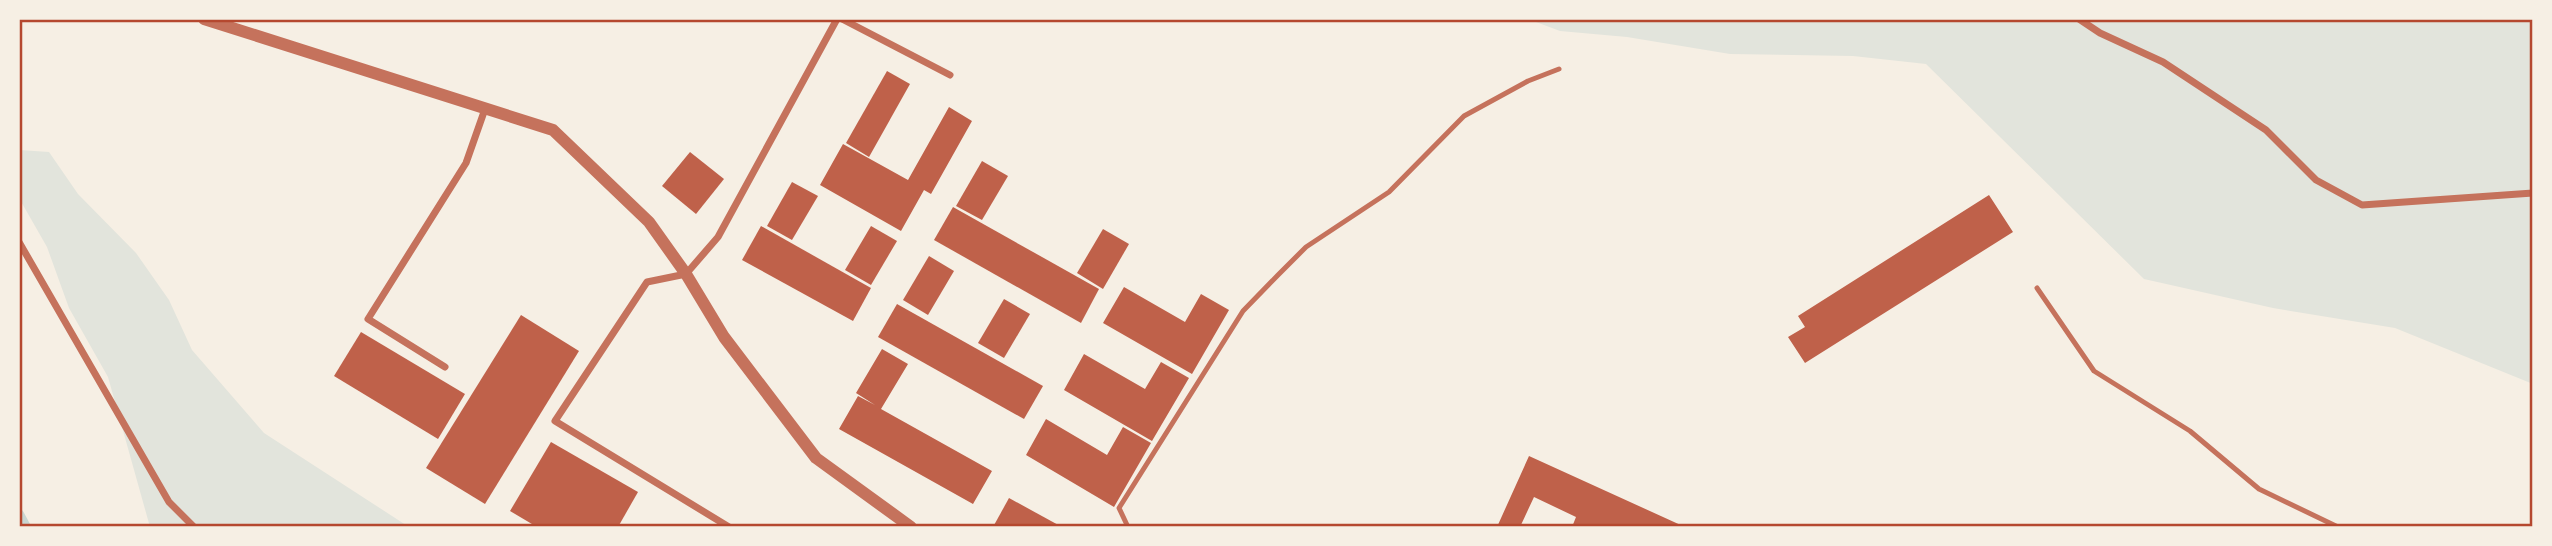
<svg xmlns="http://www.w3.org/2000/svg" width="2552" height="546" viewBox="0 0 2552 546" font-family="Cabin,sans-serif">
	<rect width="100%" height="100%" fill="#f6efe4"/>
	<g fill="#e2e4dc">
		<polygon points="1528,19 2533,19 2533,384 2395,328 2273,308 2144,279 1926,64 1853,56 1730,54 1627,37 1560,31"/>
		<polygon points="19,150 49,152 78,194 136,253 169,300 192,350 264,433 409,527 150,527 108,377 69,308 47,247 19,198"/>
	</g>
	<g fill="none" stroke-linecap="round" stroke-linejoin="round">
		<polyline stroke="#c9d6d2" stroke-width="10" points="19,514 26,527"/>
	</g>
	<g fill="#bf614a">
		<polygon points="887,71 910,84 869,157 846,143"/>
		<polygon points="949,107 972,121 931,194 924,190 901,231 820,185 843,144 908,180"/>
		<polygon points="690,152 724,179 696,214 662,186"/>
		<polygon points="982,161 1008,176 982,220 956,206"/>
		<polygon points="792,182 818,196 792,240 767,226"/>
		<polygon points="1989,195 2013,232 1805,363 1788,337 1805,327 1798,316"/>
		<polygon points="953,207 1099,289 1081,323 934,240"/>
		<polygon points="761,226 871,288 853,321 742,260"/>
		<polygon points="871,226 897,241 871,285 845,270"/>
		<polygon points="1103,229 1129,244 1103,289 1077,273"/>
		<polygon points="929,256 954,271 928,315 903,300"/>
		<polygon points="1124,287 1185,322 1201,294 1229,310 1192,374 1103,323"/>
		<polygon points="1004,299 1030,314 1004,358 978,343"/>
		<polygon points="897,304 1043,386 1024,419 878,337"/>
		<polygon points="521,315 579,351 485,504 426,468"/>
		<polygon points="361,332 465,394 438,439 334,376"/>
		<polygon points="882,349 908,364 881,409 992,471 973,504 839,429 858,396 875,405 856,393"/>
		<polygon points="1084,354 1145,389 1161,362 1189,378 1152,441 1064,390"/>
		<polygon points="1046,419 1107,455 1123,427 1151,443 1114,507 1026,455"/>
		<polygon points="551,442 638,492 618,527 537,527 510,511"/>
		<polygon points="1529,456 1685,527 1572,527 1576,517 1534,497 1520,527 1497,527"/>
		<polygon points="1009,498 1062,527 993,527"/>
	</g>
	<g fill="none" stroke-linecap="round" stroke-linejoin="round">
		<g stroke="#c5725c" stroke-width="5">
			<polyline points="2037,288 2094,371 2190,431 2259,489 2338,527"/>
			<polyline points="1128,527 1119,508 1243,311 1278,275 1306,247 1389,192 1464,116 1528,81 1559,69"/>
		</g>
		<g stroke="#c5725c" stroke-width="7">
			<polyline points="842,19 950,75"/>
			<polyline points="2079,19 2100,33 2163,62 2266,130 2316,180 2362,205 2533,193"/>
			<polyline points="19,242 169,502 194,527"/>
			<polyline points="445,367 368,319 466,163 485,109"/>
			<polyline points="729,527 555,421 647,282 686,274 718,237 837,19"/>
		</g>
		<polyline stroke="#c5725c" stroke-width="12" points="204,19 553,130 649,222 686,274 724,337 816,458 911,527"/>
	</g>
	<rect width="2552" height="546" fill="none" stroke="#f6efe4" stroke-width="42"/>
	<rect x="21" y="21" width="2510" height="504" fill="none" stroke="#b5482f" stroke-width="2.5"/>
</svg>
